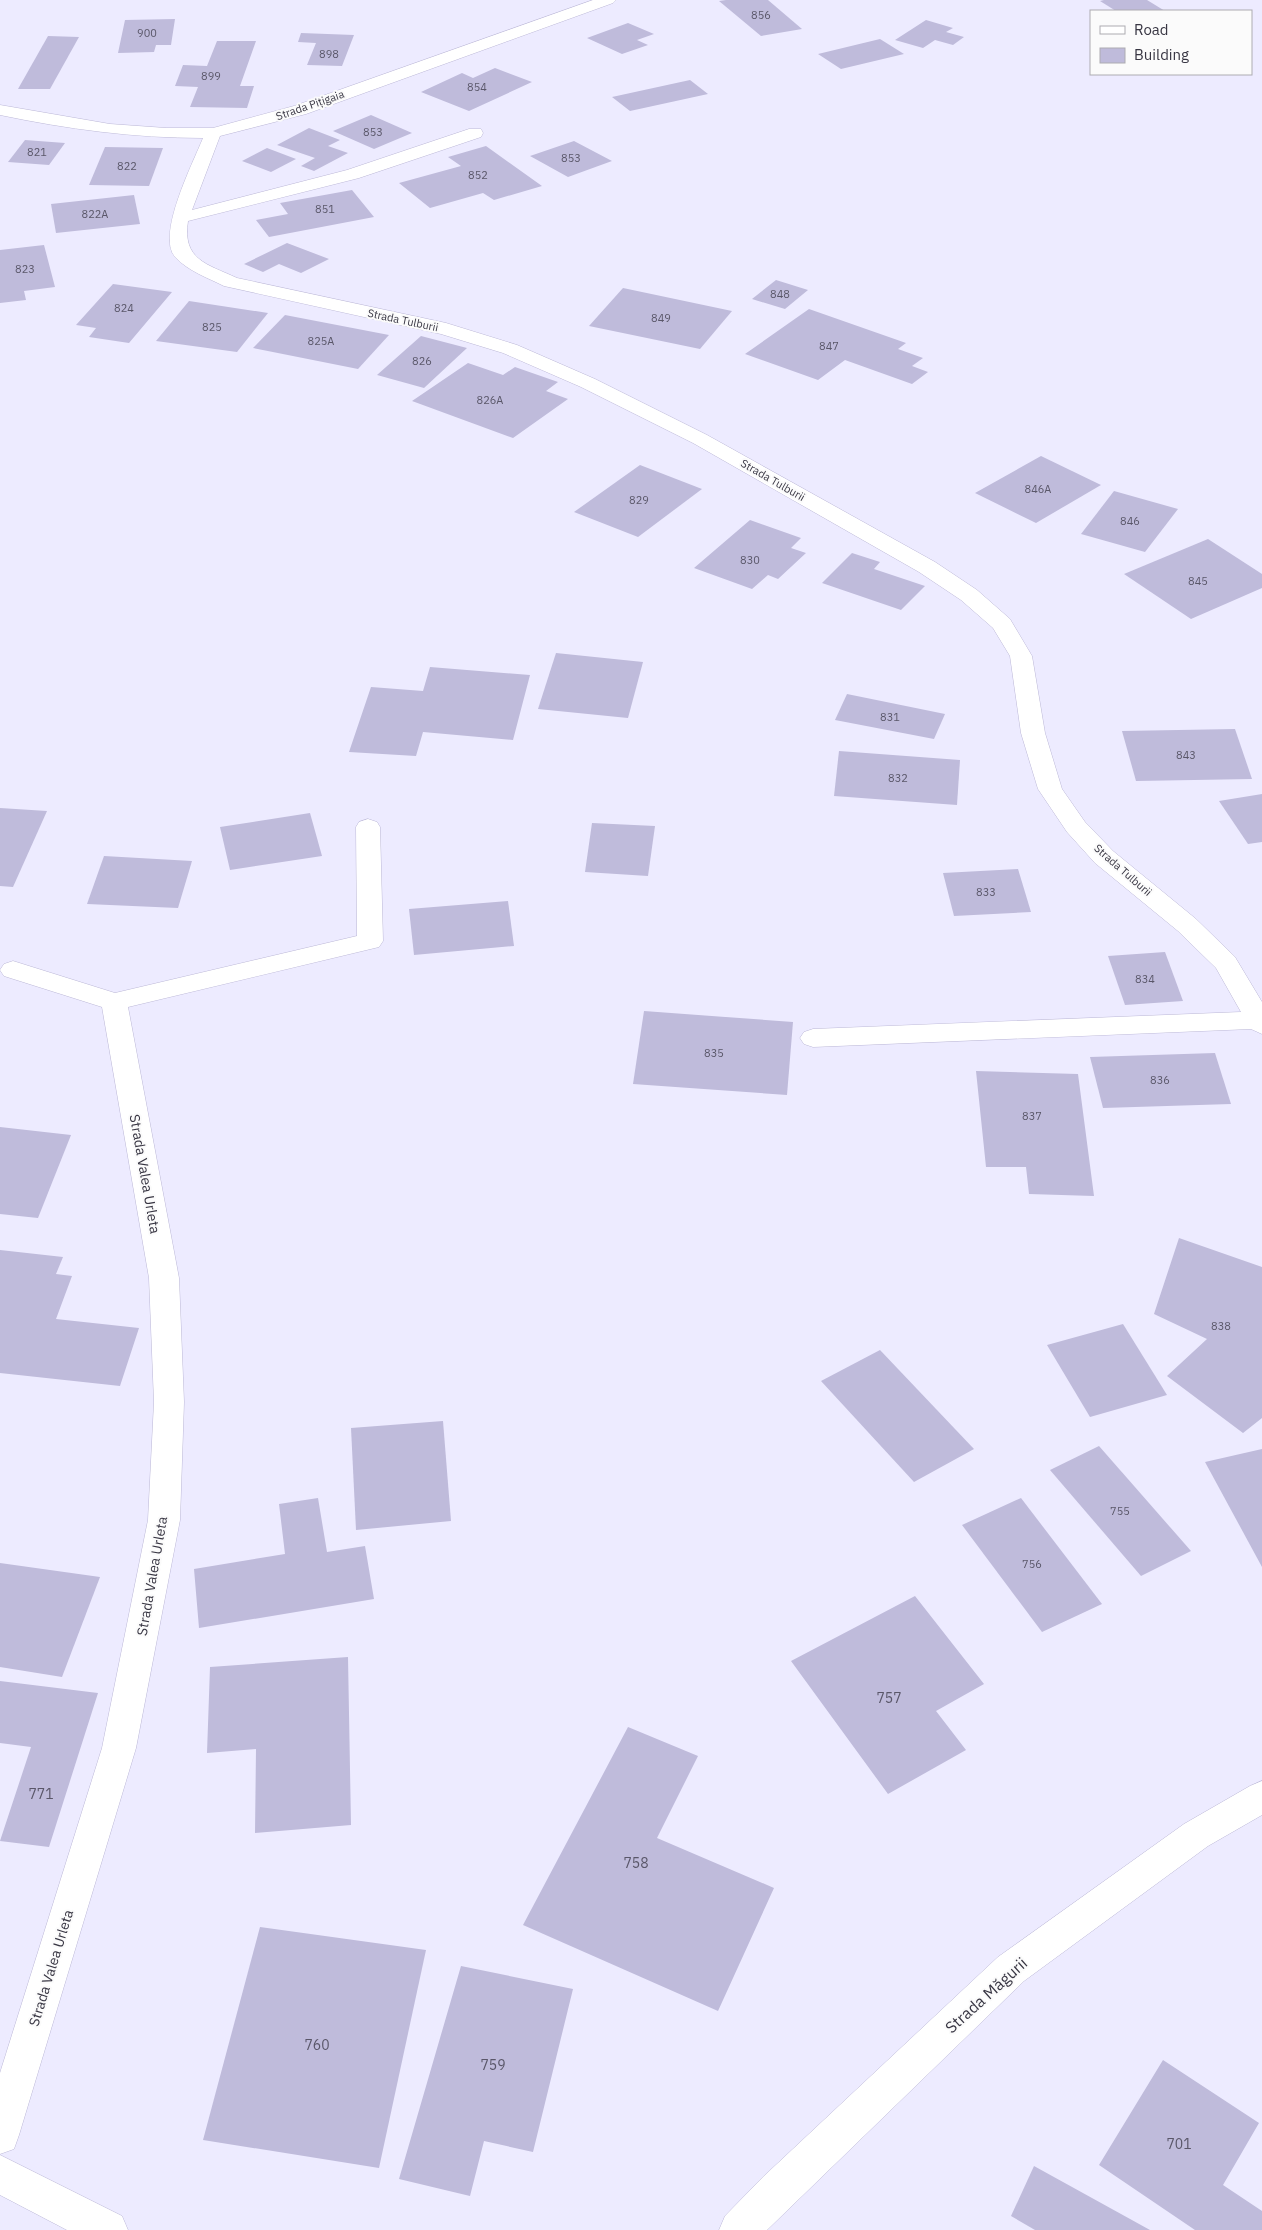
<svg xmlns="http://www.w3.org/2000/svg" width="1262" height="2230" viewBox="0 0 1262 2230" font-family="'IBM Plex Sans',sans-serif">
	<rect width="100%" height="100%" fill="#edebff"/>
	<g fill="#bfbbdb">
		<polygon points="726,0 768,0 802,29 761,36 719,1"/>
		<polygon points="1104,0 1147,0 1165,11 1116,11 1100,1"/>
		<polygon points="175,19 171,45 156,45 154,52 118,53 125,20"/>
		<polygon points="926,20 953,28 946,32 964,37 953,45 935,40 923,48 895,40"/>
		<polygon points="628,23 654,34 637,40 648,45 622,54 587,38"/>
		<polygon points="301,33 354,35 342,66 307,65 316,43 298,42"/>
		<polygon points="48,36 79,37 50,89 18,89"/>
		<polygon points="880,39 904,54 841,69 818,54"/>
		<polygon points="217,41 256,41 240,86 254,86 247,108 190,107 198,87 175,86 183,65 207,66"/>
		<polygon points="495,68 532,82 469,111 421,92 462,73 473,78"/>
		<polygon points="690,80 708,94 630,111 612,97"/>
		<polygon points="371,115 412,133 374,149 333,131"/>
		<polygon points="309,128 340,140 328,146 348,153 314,171 301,166 315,158 277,145"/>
		<polygon points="25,140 65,143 49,165 8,162"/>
		<polygon points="574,141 612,161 568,177 530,156"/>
		<polygon points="486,146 542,186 494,200 483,193 430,208 399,183 461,166 448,157"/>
		<polygon points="105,147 163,148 149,186 89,185"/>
		<polygon points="267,148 296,159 271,172 242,161"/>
		<polygon points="352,190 374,217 269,237 256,220 288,214 280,203"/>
		<polygon points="134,195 140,224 56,233 51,204"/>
		<polygon points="287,243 329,259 301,273 279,264 263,272 244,264"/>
		<polygon points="44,245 55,287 24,291 26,300 0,303 0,250"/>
		<polygon points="776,280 808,290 785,309 752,299"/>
		<polygon points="113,284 172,292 129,343 89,337 96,328 76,325"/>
		<polygon points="623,288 732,311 700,349 589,326"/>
		<polygon points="189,301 268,313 237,352 156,341"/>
		<polygon points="809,309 906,343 898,349 923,358 912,366 928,372 912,384 845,360 818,380 745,354"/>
		<polygon points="285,315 389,335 358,369 253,348"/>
		<polygon points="421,336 467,348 424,388 377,375"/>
		<polygon points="468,363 503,375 515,367 558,382 546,391 568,399 513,438 412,401"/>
		<polygon points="1041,456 1101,485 1036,523 975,493"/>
		<polygon points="640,465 702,489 638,537 574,512"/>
		<polygon points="1114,491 1178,509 1145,552 1081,534"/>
		<polygon points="750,520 801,538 791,548 806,553 778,579 768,575 752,589 694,568"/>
		<polygon points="1208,539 1262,574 1262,588 1191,619 1124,574"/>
		<polygon points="852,553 880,562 874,569 925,586 901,610 822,583"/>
		<polygon points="556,653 643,662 628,718 538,709"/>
		<polygon points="430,667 530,675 513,740 423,732 416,756 349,752 371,687 423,691"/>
		<polygon points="847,694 945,714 934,739 835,720"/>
		<polygon points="1235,729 1252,779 1136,781 1122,731"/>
		<polygon points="839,751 960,760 957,805 834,796"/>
		<polygon points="1262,794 1262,842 1248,844 1219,801"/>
		<polygon points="0,808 47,811 13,887 0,886"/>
		<polygon points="310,813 322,856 230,870 220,827"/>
		<polygon points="592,823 655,826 648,876 585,872"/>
		<polygon points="104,856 192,861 178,908 87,904"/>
		<polygon points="1018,869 1031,912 954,916 943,873"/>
		<polygon points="508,901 514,946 414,955 409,909"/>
		<polygon points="1165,952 1183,1001 1125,1005 1108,956"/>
		<polygon points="644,1011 793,1022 787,1095 633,1084"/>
		<polygon points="1215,1053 1231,1104 1103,1108 1090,1057"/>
		<polygon points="976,1071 1078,1074 1094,1196 1029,1194 1026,1167 986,1167"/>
		<polygon points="0,1127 71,1135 38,1218 0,1214"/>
		<polygon points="1179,1238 1262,1267 1262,1418 1243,1433 1167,1376 1207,1339 1154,1314"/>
		<polygon points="0,1250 63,1257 56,1274 72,1276 56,1319 139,1328 120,1386 0,1373"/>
		<polygon points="1123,1324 1167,1395 1090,1417 1047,1345"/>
		<polygon points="880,1350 974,1449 914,1482 821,1381"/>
		<polygon points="443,1421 451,1521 356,1530 351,1428"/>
		<polygon points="1099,1446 1191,1551 1141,1576 1050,1470"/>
		<polygon points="1262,1449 1262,1567 1205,1462"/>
		<polygon points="318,1498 327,1552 365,1546 374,1599 199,1628 194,1569 285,1554 279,1504"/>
		<polygon points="1021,1498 1102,1604 1042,1632 962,1525"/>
		<polygon points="0,1563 100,1577 62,1677 0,1667"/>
		<polygon points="915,1596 984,1684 936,1711 966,1750 888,1794 791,1661"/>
		<polygon points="348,1657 351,1825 255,1833 256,1749 207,1753 210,1667"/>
		<polygon points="0,1681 98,1693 49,1847 0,1841 31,1747 0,1743"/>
		<polygon points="628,1727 698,1756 657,1838 774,1888 718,2011 523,1925"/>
		<polygon points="260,1927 426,1950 379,2168 203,2140"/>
		<polygon points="461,1966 573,1989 533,2152 484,2141 470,2196 399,2179"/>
		<polygon points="1163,2060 1259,2123 1223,2185 1262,2211 1262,2230 1195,2230 1099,2165"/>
		<polygon points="1034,2166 1150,2230 1035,2230 1011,2216"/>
	</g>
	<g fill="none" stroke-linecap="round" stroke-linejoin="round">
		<defs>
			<g id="minor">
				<path d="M593 0H616L613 3 306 114 220 136 192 210 347 170 469 129H481L483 133 481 137 359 178 188 221C182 260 207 264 237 278L446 323 517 345 595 379 707 435 935 562 977 590 1010 619 1032 656 1045 733 1062 789 1085 822 1113 851 1196 919 1235 957 1262 1002V1034L1251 1029 813 1047 804 1044 800 1038 804 1032 813 1029 1241 1012 1216 968 1178 931 1095 863 1067 832 1038 789 1021 733 1010 656 993 628 961 600 919 572 693 443 581 387 503 353 441 334 224 286C208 278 188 271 175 257 156 235 193 163 203 138 134 138 67 129 0 115V105L110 124 166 128H213L294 106Z"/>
				<polygon points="368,819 377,822 380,827 383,941 379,947 128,1007 179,1278 184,1402 180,1520 136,1748 19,2135 14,2149 0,2154 0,2073 102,1748 148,1520 154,1402 149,1278 102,1007 4,976 0,970 4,964 13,961 115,993 357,936 356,827 359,822"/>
				<polygon points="1262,1781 1262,1815 1208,1846 1024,1981 767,2230 719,2230 725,2216 763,2177 998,1957 1184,1824 1250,1786"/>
				<polygon points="0,2155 122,2216 128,2230 67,2230 0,2195"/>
			</g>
		</defs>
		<use href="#minor" stroke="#bcb8d7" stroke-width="1"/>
		<use href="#minor" fill="#fff" fill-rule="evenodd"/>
	</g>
	<g text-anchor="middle" stroke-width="4" stroke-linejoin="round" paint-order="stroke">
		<g font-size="11" fill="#5a5769">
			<text x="761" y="19">856</text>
			<text x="147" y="37">900</text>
			<text x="329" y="58">898</text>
			<text x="211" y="80">899</text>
			<text x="477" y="91">854</text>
			<text x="373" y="136">853</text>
			<text x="37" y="156">821</text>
			<text x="571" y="162">853</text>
			<text x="127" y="170">822</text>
			<text x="478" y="179">852</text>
			<text x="325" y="213">851</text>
			<text x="95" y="218">822A</text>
			<text x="25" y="273">823</text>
			<text x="780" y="298">848</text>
			<text x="124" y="312">824</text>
			<text x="661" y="322">849</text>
			<text x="212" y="331">825</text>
			<text x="321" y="345">825A</text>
			<text x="829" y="350">847</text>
			<text x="422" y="365">826</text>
			<text x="490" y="404">826A</text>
			<text x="1038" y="493">846A</text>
			<text x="639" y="504">829</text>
			<text x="1130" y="525">846</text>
			<text x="750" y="564">830</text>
			<text x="1198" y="585">845</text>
			<text x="890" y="721">831</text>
			<text x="1186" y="759">843</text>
			<text x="898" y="782">832</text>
			<text x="986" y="896">833</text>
			<text x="1145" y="983">834</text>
			<text x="714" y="1057">835</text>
			<text x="1160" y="1084">836</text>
			<text x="1032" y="1120">837</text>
			<text x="1221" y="1330">838</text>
			<text x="1120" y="1515">755</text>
			<text x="1032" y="1568">756</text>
		</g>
		<g font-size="11" fill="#383643" stroke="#fbfbfb">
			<text transform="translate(310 105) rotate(-19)" y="4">Strada Pițigaia</text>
			<text transform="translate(403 320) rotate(12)" y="4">Strada Tulburii</text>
			<text transform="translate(773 480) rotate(30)" y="4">Strada Tulburii</text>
			<text transform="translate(1123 870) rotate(41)" y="4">Strada Tulburii</text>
		</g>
		<g font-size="14" fill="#383643" stroke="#fbfbfb">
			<text transform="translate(145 1174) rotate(80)" y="5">Strada Valea Urleta</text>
			<text transform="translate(152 1576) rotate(-80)" y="5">Strada Valea Urleta</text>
			<text transform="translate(51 1968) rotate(-73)" y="5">Strada Valea Urleta</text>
		</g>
		<g font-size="14" fill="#5a5769">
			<text x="889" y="1703">757</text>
			<text x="41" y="1799">771</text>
			<text x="636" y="1868">758</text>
			<text x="317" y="2050">760</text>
			<text x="493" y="2070">759</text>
			<text x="1179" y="2149">701</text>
		</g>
		<g font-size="16" fill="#383643" stroke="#fbfbfb">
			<text transform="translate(986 1995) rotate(-42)" y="6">Strada Măgurii</text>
		</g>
	</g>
	<rect x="1090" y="10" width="162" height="65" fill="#fbfbfb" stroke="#adacb1"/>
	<rect x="1100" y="26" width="25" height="8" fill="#ffffff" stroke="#adacb1"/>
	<text x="1134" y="35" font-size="15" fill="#383643">Road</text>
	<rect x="1100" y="48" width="25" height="15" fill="#bfbbdb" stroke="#adacb1"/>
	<text x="1134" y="60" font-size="15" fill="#383643">Building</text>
</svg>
